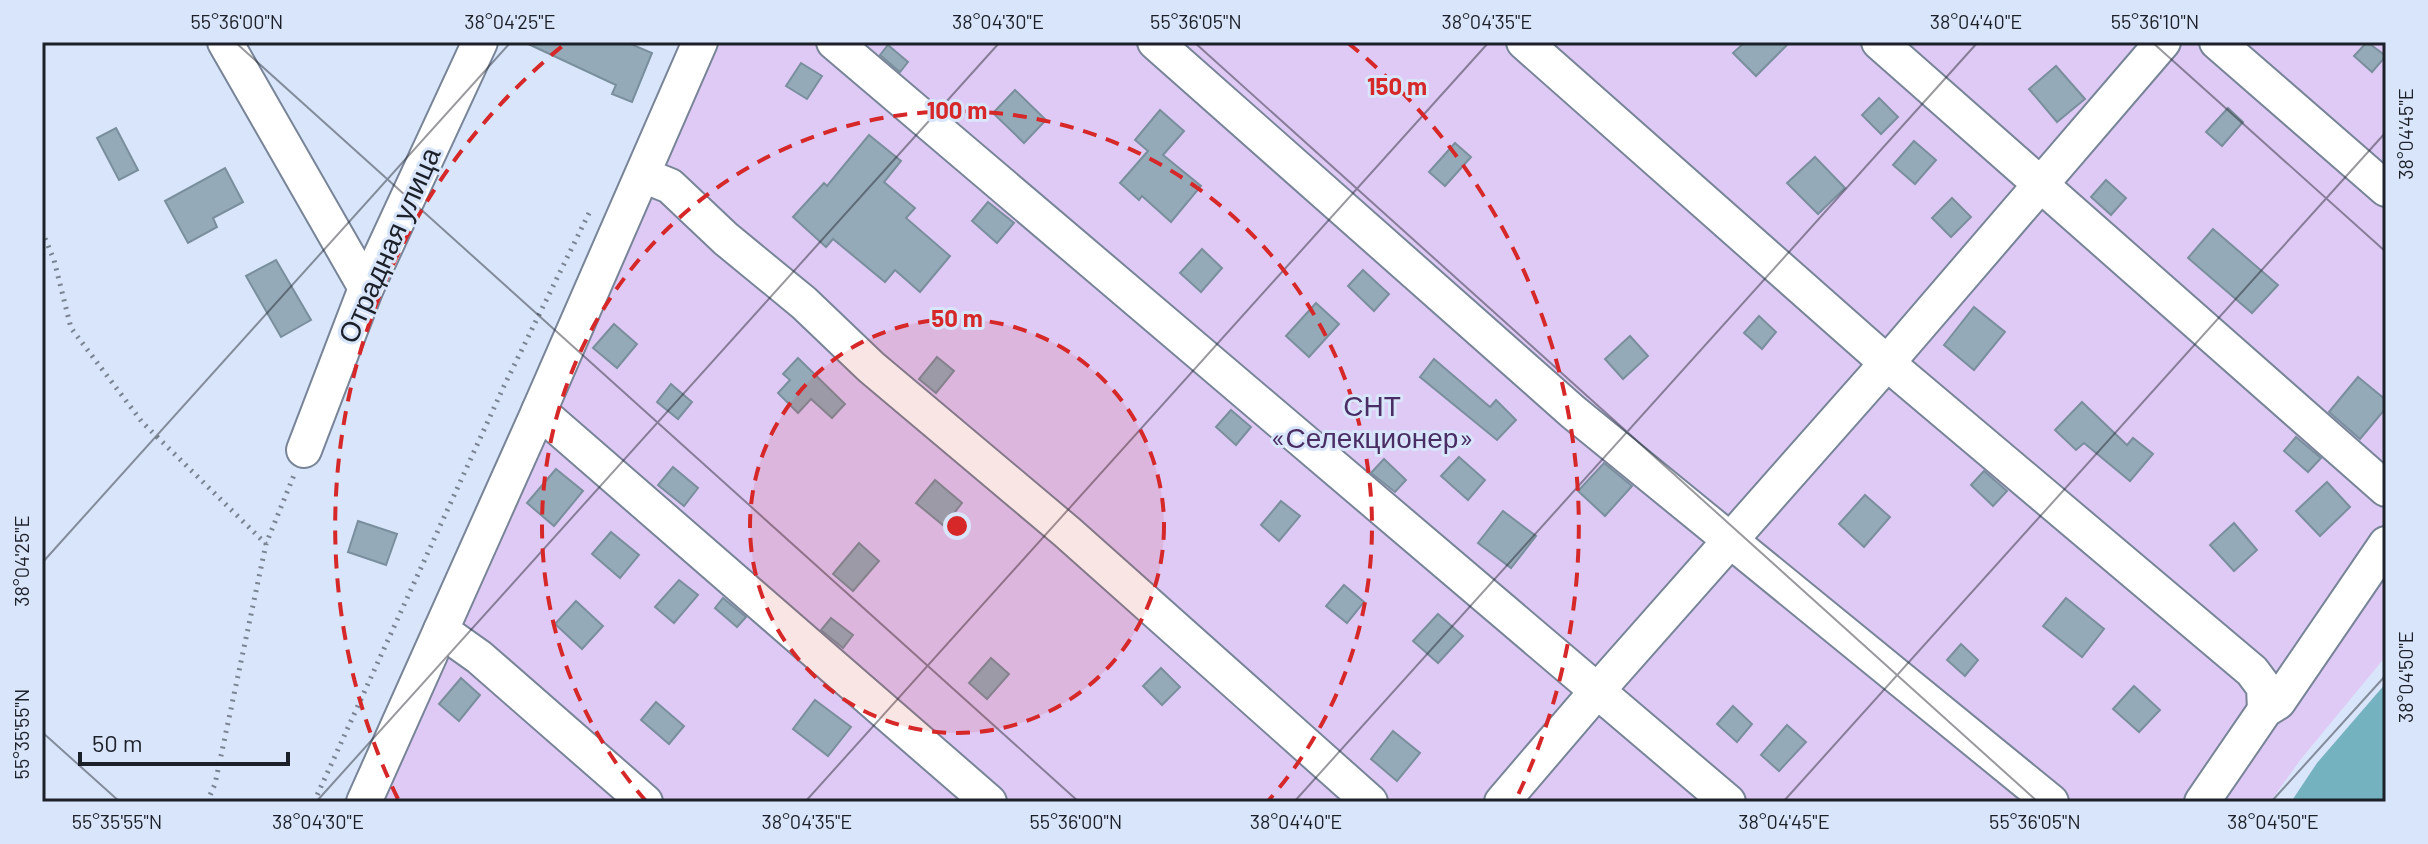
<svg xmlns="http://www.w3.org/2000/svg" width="2428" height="844" viewBox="0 0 2428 844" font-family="Barlow,sans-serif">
	<rect width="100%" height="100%" fill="#d8e5fa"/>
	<polygon fill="#dfcaf6" points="695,42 2386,42 2386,656 2301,759 2270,802 358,802"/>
	<polygon fill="#75b2c0" points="2386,683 2386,802 2291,802 2317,763"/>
	<g fill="#95aab9" stroke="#7a8f9d" stroke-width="2">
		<polygon points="524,42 626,42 652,53 632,102 612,94 616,85"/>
		<polygon points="1745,42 1790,42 1756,76 1733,53"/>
		<polygon points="2367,42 2386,56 2372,72 2354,56"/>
		<polygon points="888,45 908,62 900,72 880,55"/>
		<polygon points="801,63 822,76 807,99 786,86"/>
		<polygon points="2056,66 2085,99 2057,122 2029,89"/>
		<polygon points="1015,90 1046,120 1024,143 993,113"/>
		<polygon points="1879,98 1898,117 1881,134 1862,115"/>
		<polygon points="2228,108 2243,122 2222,146 2206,132"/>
		<polygon points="1160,110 1184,131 1163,155 1201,186 1171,222 1142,196 1139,200 1120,183 1148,151 1135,140"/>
		<polygon points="116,128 138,170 119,180 97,138"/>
		<polygon points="869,135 901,161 884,182 915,208 906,218 950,256 920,292 895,270 885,282 833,239 826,247 793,217 824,183 827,186"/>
		<polygon points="1914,141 1936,160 1915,184 1893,165"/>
		<polygon points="1455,143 1471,157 1445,186 1429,172"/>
		<polygon points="1815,157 1845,188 1818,214 1787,183"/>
		<polygon points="225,168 243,202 213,218 217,227 188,243 165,201"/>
		<polygon points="2106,180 2126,198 2111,215 2091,197"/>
		<polygon points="1952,198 1971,217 1951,237 1932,218"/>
		<polygon points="988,202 1014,223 997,243 972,221"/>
		<polygon points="2213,229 2278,285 2252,313 2188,258"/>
		<polygon points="1202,249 1222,268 1201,292 1180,273"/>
		<polygon points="276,260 311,320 281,337 246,276"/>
		<polygon points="1363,270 1389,294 1374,311 1348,286"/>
		<polygon points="1316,303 1339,324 1309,357 1286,336"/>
		<polygon points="1974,307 2005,332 1974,370 1944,345"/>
		<polygon points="1759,316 1776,332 1762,349 1744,333"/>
		<polygon points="614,324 637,344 617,368 593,348"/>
		<polygon points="1630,336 1648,356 1623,379 1605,359"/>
		<polygon points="937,357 954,371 936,393 919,379"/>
		<polygon points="798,358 845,404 832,418 811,399 798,413 778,393 790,380 783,374"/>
		<polygon points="1434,359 1490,407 1496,400 1516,420 1497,440 1420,377"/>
		<polygon points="2358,377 2386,400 2386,408 2360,439 2329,412"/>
		<polygon points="671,384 692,402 678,419 657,402"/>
		<polygon points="2082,402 2127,445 2133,438 2153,454 2130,481 2084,443 2076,450 2055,430"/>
		<polygon points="1231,410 1251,427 1236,445 1216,427"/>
		<polygon points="2296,437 2321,458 2308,472 2284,451"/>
		<polygon points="1459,457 1485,480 1468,500 1441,476"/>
		<polygon points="1384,459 1406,480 1395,492 1371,473"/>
		<polygon points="1604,463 1632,486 1605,516 1578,491"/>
		<polygon points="673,467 698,488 684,506 658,485"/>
		<polygon points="556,469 583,491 554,526 527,503"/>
		<polygon points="1984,471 2007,491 1993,506 1971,485"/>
		<polygon points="935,480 962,503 944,526 916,503"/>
		<polygon points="2327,482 2350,507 2320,536 2296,511"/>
		<polygon points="1865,495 1890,517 1864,547 1839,524"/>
		<polygon points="1281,501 1300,516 1279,541 1261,525"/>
		<polygon points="1503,511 1536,536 1511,568 1478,543"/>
		<polygon points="358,521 397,534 386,565 348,552"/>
		<polygon points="2234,523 2257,550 2234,571 2210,545"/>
		<polygon points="611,532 639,555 620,578 592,554"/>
		<polygon points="859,543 879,561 853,591 833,574"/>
		<polygon points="679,580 698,595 674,623 655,607"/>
		<polygon points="1344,585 1364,602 1347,623 1326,606"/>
		<polygon points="723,598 746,617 737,627 715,608"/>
		<polygon points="2066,598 2104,629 2082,657 2043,626"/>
		<polygon points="576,601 603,626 582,649 555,624"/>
		<polygon points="1438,614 1463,636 1438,663 1413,641"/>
		<polygon points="831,618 853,635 843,648 821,630"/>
		<polygon points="1961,644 1978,660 1965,676 1947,660"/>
		<polygon points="991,658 1009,674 987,699 969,683"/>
		<polygon points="1161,668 1180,687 1162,705 1143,686"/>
		<polygon points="461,678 480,695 459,721 439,704"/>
		<polygon points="2134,686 2160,710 2139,732 2113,709"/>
		<polygon points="815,700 851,727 828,756 793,729"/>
		<polygon points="656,702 684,726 669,744 641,720"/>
		<polygon points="1733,706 1752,724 1737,742 1717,724"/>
		<polygon points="1787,725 1806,742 1779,771 1761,755"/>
		<polygon points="1393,731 1420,753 1397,781 1371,759"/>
	</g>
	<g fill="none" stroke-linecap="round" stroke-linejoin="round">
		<defs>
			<g id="minor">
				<polyline points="225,42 366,288"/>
				<polyline points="834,42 1728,802"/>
				<polyline points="1155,42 1573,412 2051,802"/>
				<polyline points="1524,42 1887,363 2252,671 2264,687 2265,710"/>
				<polyline points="1879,42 2386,489"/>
				<polyline points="2217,42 2386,189"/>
				<polyline points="643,175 670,186 726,239 804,303 871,367 1067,532 1370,802"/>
				<polyline points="539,411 989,802"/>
				<polyline points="304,450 366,288 480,42"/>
				<polyline points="441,630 479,657 645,802"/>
				<polyline points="364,802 539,411 700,42"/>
				<polyline points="1502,802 1597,691 1887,363 2163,42"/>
				<polyline points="2202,802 2265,710 2278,702 2386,544"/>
			</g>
		</defs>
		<use href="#minor" stroke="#788497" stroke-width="38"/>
		<g stroke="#7b8493" stroke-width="5" stroke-dasharray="2 6" stroke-linecap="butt">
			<polyline points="42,231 54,260 71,328 142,422 266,544"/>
			<polyline points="207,802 215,784 266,544 294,475"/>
			<polyline points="314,802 504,386 591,209"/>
		</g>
		<use href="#minor" stroke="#fff" stroke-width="34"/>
	</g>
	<path fill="none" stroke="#1c2028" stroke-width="2" stroke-opacity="0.45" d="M235 42 1079 802M1194 42 2038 802M2152 42 2386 252M42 563 511 42M42 732 120 802M316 802 1000 42M805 802 1489 42M1294 802 1978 42M1783 802 2386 132M2271 802 2386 675"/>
	<circle cx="957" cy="526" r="207" fill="#d62828" fill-opacity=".12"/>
	<g fill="none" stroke="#d62828" stroke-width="4" stroke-dasharray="14 10">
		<circle cx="957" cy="526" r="207"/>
		<path d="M646 801A415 415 0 1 1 1268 801"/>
		<path d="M398 799A622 622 0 0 1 566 43M1348 43A622 622 0 0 1 1516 799"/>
	</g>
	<g text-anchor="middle" stroke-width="6" stroke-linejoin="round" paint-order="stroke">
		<g font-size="28" fill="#1c2028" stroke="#d8e5fa">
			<text transform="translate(389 245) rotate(-66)" y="10">Отрадная улица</text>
		</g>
		<g font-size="28" fill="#4a2d64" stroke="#d8e5fa">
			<text x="1372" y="416">СНТ<tspan x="1372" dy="32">«Селекционер»</tspan></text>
		</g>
	</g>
	<circle cx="957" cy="526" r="12" fill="#d62828" stroke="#d8e5fa" stroke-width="4"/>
	<g font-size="24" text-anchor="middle" font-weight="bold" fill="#d62828" stroke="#d8e5fa" stroke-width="6" stroke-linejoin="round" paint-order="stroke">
		<text x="1397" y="95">150 m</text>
		<text x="957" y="119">100 m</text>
		<text x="957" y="327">50 m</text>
	</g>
	<rect width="2428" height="844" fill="none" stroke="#d8e5fa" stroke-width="88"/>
	<path d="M80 752v12h208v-12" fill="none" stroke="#1c2028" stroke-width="4"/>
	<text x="92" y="752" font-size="24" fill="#1c2028" stroke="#d8e5fa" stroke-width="6" paint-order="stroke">50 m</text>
	<rect x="44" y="44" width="2340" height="756" fill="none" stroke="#1c2028" stroke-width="3"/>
	<g font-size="20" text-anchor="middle" fill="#1c2028">
		<text x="237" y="29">55°36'00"N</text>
		<text x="510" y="29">38°04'25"E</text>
		<text x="998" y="29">38°04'30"E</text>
		<text x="1196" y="29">55°36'05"N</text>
		<text x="1487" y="29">38°04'35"E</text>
		<text x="1976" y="29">38°04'40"E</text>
		<text x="2155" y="29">55°36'10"N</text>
		<text transform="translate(2406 134) rotate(-90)" y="7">38°04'45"E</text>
		<text transform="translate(22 561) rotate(-90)" y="7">38°04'25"E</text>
		<text transform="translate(2406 677) rotate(-90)" y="7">38°04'50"E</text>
		<text transform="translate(22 734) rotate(-90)" y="7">55°35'55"N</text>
		<text x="117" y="829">55°35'55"N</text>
		<text x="318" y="829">38°04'30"E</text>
		<text x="807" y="829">38°04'35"E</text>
		<text x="1076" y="829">55°36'00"N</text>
		<text x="1296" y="829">38°04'40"E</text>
		<text x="1784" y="829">38°04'45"E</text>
		<text x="2035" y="829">55°36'05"N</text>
		<text x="2273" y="829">38°04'50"E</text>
	</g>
</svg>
